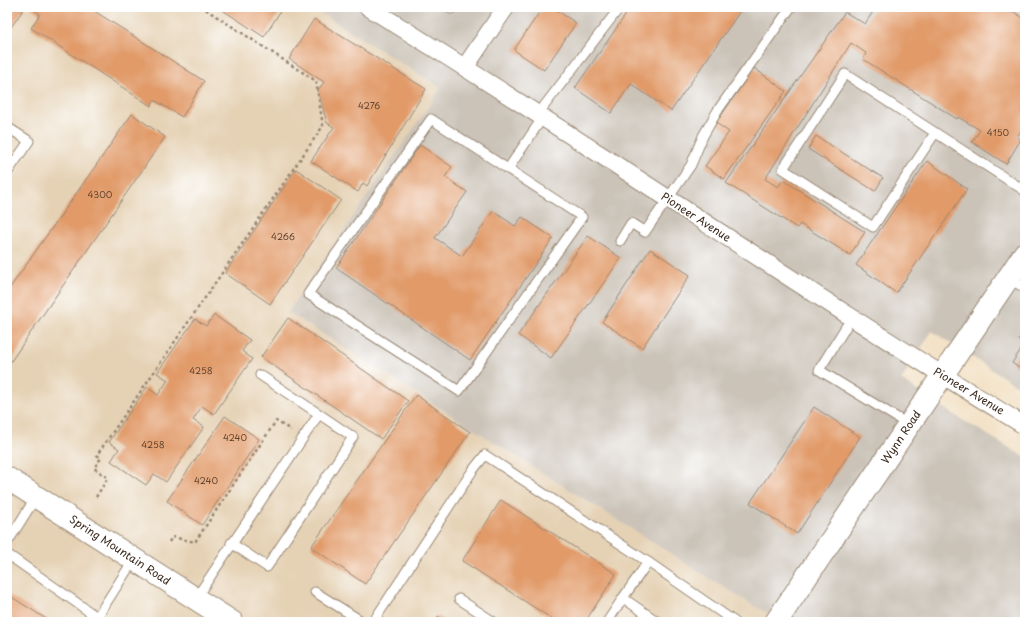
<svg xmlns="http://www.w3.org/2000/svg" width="1032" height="629" viewBox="0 0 1032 629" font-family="'Playpen Sans',sans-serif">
	<rect width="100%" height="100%" fill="#fff"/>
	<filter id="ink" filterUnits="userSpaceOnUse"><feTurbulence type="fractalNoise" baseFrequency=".025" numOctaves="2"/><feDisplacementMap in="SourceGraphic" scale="8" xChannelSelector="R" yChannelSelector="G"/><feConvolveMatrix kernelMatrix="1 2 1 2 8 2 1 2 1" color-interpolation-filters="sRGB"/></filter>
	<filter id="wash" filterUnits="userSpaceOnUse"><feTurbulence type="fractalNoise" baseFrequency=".012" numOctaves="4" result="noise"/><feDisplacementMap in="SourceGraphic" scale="16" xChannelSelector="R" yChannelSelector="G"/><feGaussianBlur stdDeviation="0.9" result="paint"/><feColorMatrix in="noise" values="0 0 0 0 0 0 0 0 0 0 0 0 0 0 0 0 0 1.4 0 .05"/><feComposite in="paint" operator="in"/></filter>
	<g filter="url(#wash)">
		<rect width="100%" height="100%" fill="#f3e2c7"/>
		<polygon fill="#e5d1b4" points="7,7 311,7 441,88 288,312 752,605 785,622 7,622"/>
		<polygon fill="#cbc3b8" points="311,7 1025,7 1025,391 932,331 901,380 959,418 1025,457 1025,622 785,622 752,605 288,312 441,88"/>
		<g id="blocks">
			<g fill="#e19a68">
				<polygon points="7,7 25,7 7,33"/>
				<polygon points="30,7 88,7 204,81 182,117 154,100 151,106 31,28 40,14"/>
				<polygon points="218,7 283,7 264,37"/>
				<polygon points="543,7 552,7 576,23 544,70 514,50"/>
				<polygon points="631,7 743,7 671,111 631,84 611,113 575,88"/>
				<polygon points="876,7 1006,7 1025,19 1025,118 1022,123 1025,124 1017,137 1021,139 1006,164 972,142 980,130 958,117 957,119 863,59 866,53 851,43 765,179 778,187 783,180 865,232 850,255 800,224 797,228 726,183 845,12 865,24"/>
				<polygon points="314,19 426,89 367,186 363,183 358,192 311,161 334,127 327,123 318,90 324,82 289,59"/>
				<polygon points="754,68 786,91 724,179 705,166 729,132 716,123"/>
				<polygon points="132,114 165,137 7,367 7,292"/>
				<polygon points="816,136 883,178 875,191 808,149"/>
				<polygon points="420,145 452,167 445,177 467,192 435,238 462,256 493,211 515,226 522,217 553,238 470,360 336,268"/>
				<polygon points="927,161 967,189 896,293 856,265"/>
				<polygon points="296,169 341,200 270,304 225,273"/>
				<polygon points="588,236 621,258 551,358 518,335"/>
				<polygon points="650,249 690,275 642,348 602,322"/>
				<polygon points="214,315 250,340 242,351 252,359 214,414 202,406 193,420 204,427 166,482 154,474 146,485 111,461 119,449 109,442 147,387 158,395 168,380 157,373 195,319 206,326"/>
				<polygon points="288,318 408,401 381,439 261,357"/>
				<polygon points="1025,330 1025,372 1012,363 1024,345 1018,340"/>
				<polygon points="416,395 470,432 365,584 311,547"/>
				<polygon points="814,407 860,437 797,534 750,503"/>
				<polygon points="225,416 259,439 202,525 167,501"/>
				<polygon points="501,500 616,574 585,622 557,622 462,561"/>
				<polygon points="7,594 51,622 7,622"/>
				<polygon points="438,616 447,622 435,622"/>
			</g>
		</g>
	</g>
	<g filter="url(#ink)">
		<use href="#blocks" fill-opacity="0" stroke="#978672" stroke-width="1"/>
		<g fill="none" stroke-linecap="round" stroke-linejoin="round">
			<defs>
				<g id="lane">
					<polyline points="448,7 451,9 452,7"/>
					<polyline points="538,114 620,7"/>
					<polygon points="431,119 582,217 459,391 308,294"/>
					<polyline points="7,127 29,141 7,173"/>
					<polyline points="935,133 873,227 783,169 845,74 1025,191"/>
					<polyline points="508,169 543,117"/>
					<polyline points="620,241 631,223 645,232 691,165 703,136 718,110 791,7"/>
					<polyline points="1008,278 1025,288"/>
					<polyline points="852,317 819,370 909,425"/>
					<polyline points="7,543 36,497"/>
					<polyline points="231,543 267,567 353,437 319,414"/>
					<polyline points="7,554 104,622"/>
					<polyline points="315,592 363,622"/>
					<polyline points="196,598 319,414 260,375"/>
					<polyline points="459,599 494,622"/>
					<polyline points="94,622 134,559"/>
					<polyline points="373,622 473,470 485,455 648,562"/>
					<polyline points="607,622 623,598"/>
					<polyline points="658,622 623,598 648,562 735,622"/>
				</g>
				<g id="street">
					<path d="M368 7C589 143 803 291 1025 426"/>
					<polyline points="465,67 506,7"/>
				</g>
				<g id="secondary">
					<polyline points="7,478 232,622"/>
					<polyline points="776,622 1025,253"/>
				</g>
			</defs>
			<use href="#lane" stroke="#978672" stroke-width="11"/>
			<use href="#street" stroke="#978672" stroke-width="19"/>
			<use href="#secondary" stroke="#978672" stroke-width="24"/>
			<g stroke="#978672" stroke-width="2.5" stroke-dasharray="3 3" stroke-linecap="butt">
				<polyline points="96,497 108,478 94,468 101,458 97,455 323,126 316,81 202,7"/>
				<polyline points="169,542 172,537 195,542 276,421 291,430"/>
			</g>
			<use href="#lane" stroke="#fff" stroke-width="9"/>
			<use href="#street" stroke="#fff" stroke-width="17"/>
			<use href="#secondary" stroke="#fff" stroke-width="22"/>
		</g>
	</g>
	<g text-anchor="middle" stroke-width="3.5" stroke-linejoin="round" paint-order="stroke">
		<g font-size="9" fill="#644630">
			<text x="369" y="109">4276</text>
			<text x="998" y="136">4150</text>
			<text x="100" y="198">4300</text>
			<text x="283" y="240">4266</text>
			<text x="201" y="374">4258</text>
			<text x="235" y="441">4240</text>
			<text x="153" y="448">4258</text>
			<text x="206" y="484">4240</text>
		</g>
		<g font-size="11" fill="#3b2a1e" stroke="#fff">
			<text transform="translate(696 217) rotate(33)" y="4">Pioneer Avenue</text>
			<text transform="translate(969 391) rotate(31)" y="4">Pioneer Avenue</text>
			<text transform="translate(901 437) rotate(-56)" y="4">Wynn Road</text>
			<text transform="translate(120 550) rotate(33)" y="4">Spring Mountain Road</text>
		</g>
	</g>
	<rect width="1032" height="629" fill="none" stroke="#fff" stroke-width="24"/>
</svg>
